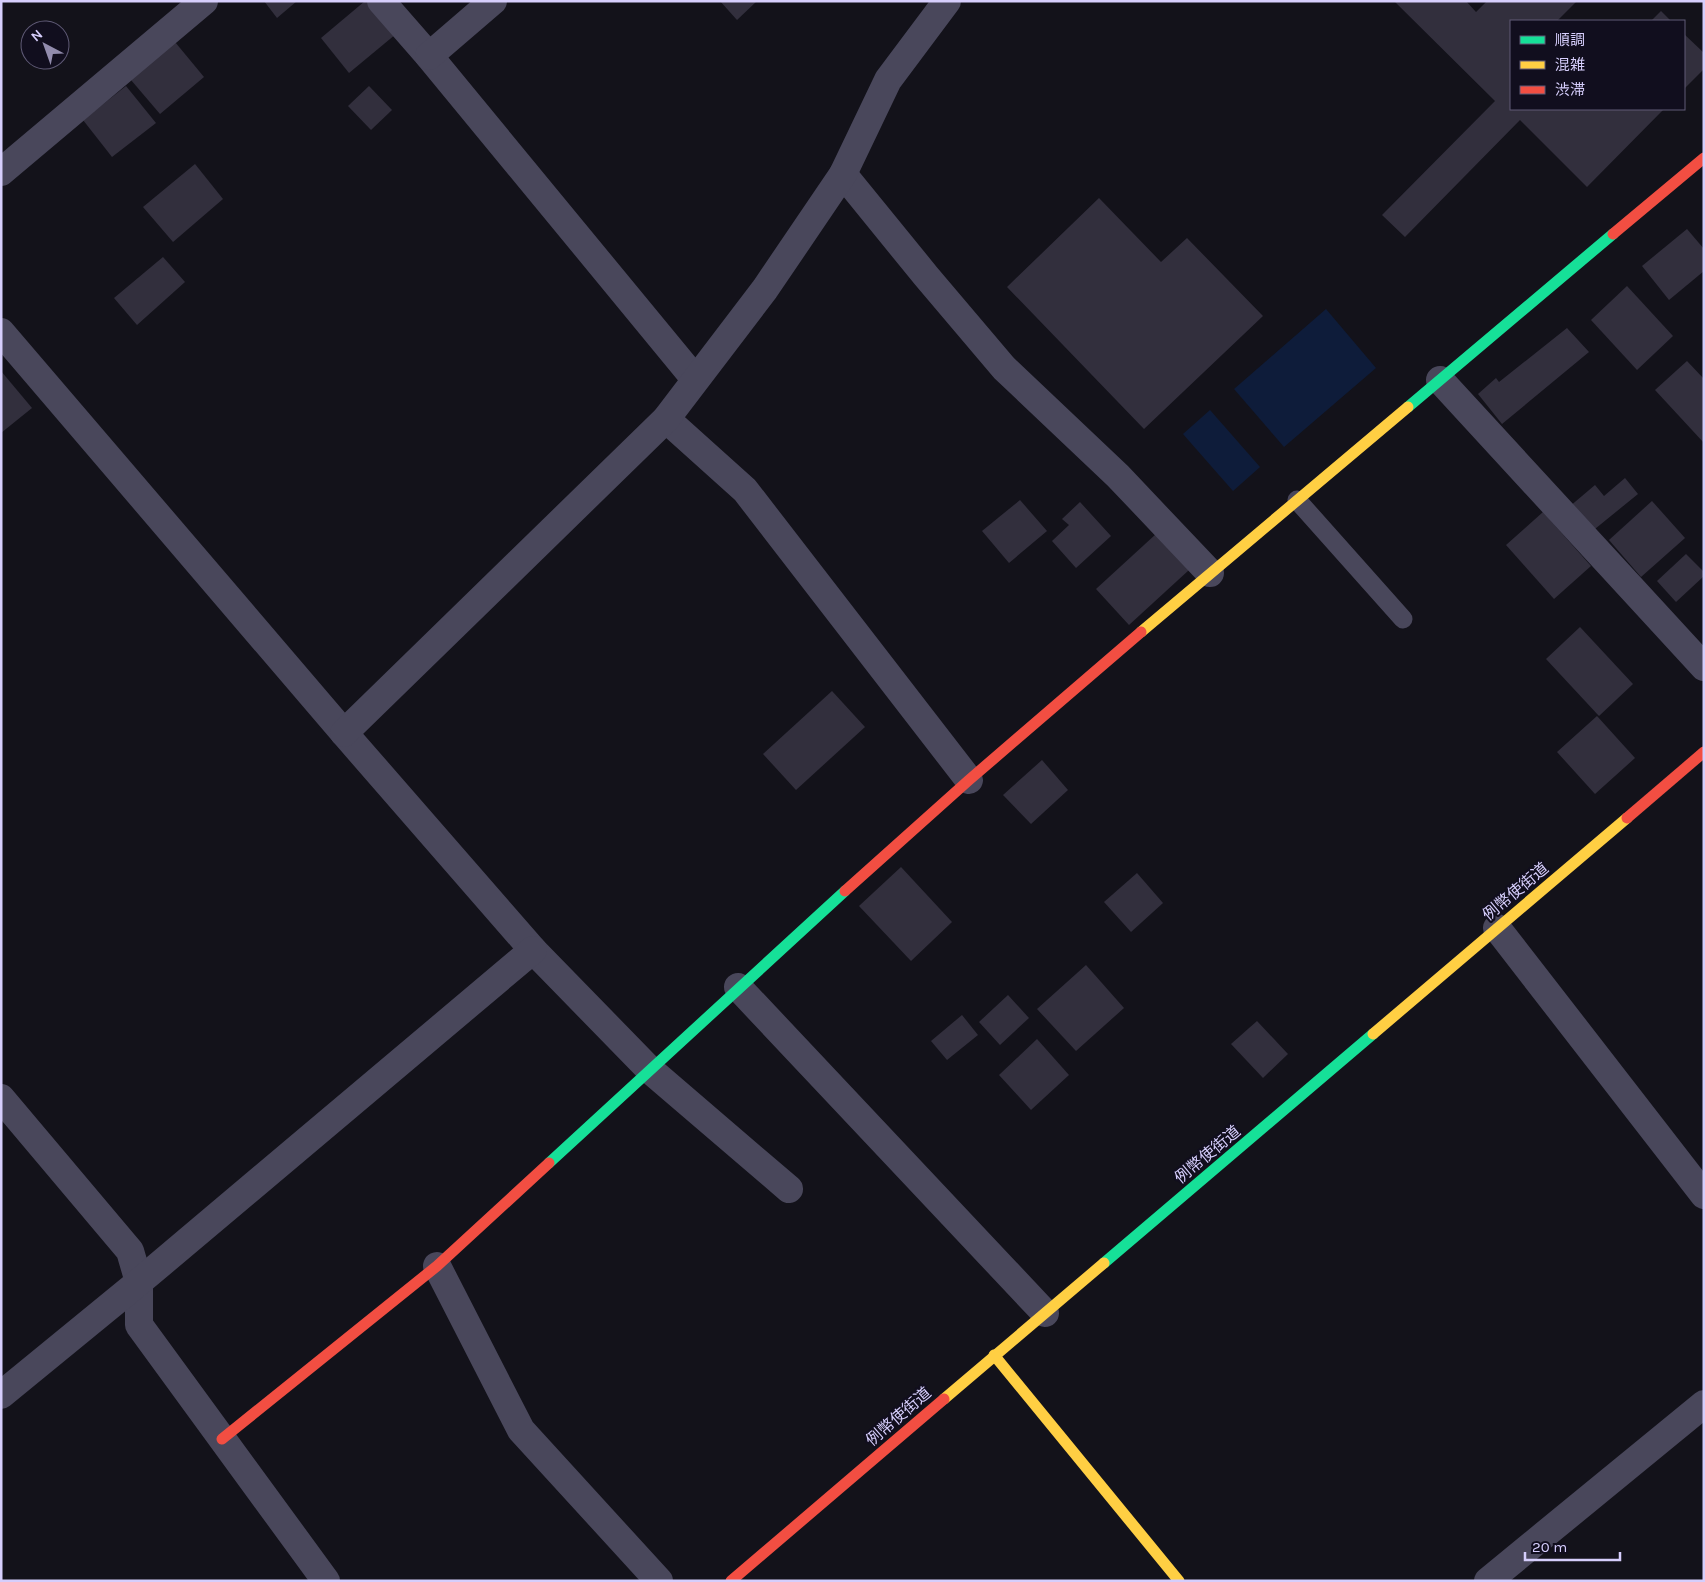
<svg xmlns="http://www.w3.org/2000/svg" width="1705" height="1582" viewBox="0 0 1705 1582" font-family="Karla,'Noto Sans JP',sans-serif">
	<rect width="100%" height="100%" fill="#13121a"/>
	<g fill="#0e1c3a">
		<polygon points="1326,309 1376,368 1284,447 1234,389"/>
		<polygon points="1210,410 1260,467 1233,491 1183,434"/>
	</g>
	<g fill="#322f3d">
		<polygon points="264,1 297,1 277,18"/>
		<polygon points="365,1 369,1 396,34 349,73 321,38"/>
		<polygon points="720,1 757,1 737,20"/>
		<polygon points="1394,1 1466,1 1476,12 1487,1 1577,1 1557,21 1511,21 1511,109 1664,109 1587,187 1520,120 1405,237 1382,215 1495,101"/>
		<polygon points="1661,11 1671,21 1651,21"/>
		<polygon points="1684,34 1704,53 1704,69 1684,89"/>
		<polygon points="175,42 204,77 160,114 131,80"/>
		<polygon points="126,86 156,123 112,157 83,120"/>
		<polygon points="369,86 392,110 371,130 348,106"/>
		<polygon points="195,164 223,199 173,242 143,207"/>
		<polygon points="1099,198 1161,262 1187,238 1263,316 1144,429 1007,287"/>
		<polygon points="1687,229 1704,249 1704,271 1669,300 1642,266"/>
		<polygon points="163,257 185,282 137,325 114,298"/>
		<polygon points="1627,286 1673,336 1637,370 1591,320"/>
		<polygon points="1567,328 1589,352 1502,424 1478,394 1496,378 1499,382"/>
		<polygon points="1687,361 1704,379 1704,443 1655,390"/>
		<polygon points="1,371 32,408 1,433"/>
		<polygon points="1625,478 1638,494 1590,533 1569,507 1595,485 1604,496"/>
		<polygon points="1020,500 1047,531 1009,563 982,531"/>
		<polygon points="1652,501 1685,538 1641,577 1609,540"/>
		<polygon points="1080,502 1111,536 1076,568 1052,541 1069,525 1062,519"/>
		<polygon points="1543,512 1591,566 1554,599 1506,545"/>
		<polygon points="1156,534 1189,570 1129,625 1096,589"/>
		<polygon points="1686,554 1704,572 1704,576 1676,602 1657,581"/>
		<polygon points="1580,627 1633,684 1599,716 1546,659"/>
		<polygon points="832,691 865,727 796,790 763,754"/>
		<polygon points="1597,716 1635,758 1595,794 1557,752"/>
		<polygon points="1042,760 1068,790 1031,824 1003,795"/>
		<polygon points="901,867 952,922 911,961 859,906"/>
		<polygon points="1137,873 1163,903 1131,932 1104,902"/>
		<polygon points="1086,965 1124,1008 1076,1051 1037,1009"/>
		<polygon points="1008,995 1029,1018 1000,1045 979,1022"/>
		<polygon points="962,1015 978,1035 947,1060 931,1041"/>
		<polygon points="1257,1021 1288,1054 1263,1078 1231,1044"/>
		<polygon points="1037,1039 1069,1075 1031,1110 999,1075"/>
	</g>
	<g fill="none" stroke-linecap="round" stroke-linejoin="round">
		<polyline stroke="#49475b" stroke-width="19" points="1297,500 1403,619"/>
		<g stroke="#49475b" stroke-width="28">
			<polyline points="381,1 429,56 695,379"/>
			<polyline points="429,56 493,1"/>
			<polyline points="1,172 204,1"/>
			<polyline points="843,174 926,276 1004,368 1118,476 1210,573"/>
			<polyline points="1,332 344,733 533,950 649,1069 789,1189"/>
			<polyline points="1440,380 1704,667"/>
			<polyline points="666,419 745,490 969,780"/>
			<polyline points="344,733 666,419 765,289 843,174 888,80 947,1"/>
			<polyline points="1497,928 1704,1195"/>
			<polyline points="738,987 1045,1313"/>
			<polyline points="1,1098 130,1251 139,1282 139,1325 326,1581"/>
			<polyline points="437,1266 521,1430 659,1581"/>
			<polyline points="1,1395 139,1282 533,950"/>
			<polyline points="1488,1581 1704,1404"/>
		</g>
		<g stroke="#16e098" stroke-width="11">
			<polyline points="1408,407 1613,234"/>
			<polyline points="549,1163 845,891"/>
			<polyline points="1104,1263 1373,1034"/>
		</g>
		<g stroke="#ffcf43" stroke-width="11">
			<polyline points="1141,632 1408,407"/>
			<polyline points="1373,1034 1627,818"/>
			<polyline points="994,1355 1179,1581"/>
			<polyline points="944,1399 1104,1263"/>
		</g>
		<g stroke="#f24e42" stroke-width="11">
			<polyline points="1613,234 1704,158"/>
			<polyline points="1627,818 1704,752"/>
			<polyline points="845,891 969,780 1141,632"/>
			<polyline points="222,1439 437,1266 549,1163"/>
			<polyline points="731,1581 944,1399"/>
		</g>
	</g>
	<g text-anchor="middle" stroke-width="4.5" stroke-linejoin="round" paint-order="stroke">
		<g font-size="16" fill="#d6cefc" stroke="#110e1e">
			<text transform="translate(1515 891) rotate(-40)" y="6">例幣使街道</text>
			<text transform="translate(1207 1154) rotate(-40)" y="6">例幣使街道</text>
			<text transform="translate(898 1416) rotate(-41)" y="6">例幣使街道</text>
		</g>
	</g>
	<rect width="1705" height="1582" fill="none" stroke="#d6cefc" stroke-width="5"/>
	<rect x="1510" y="20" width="175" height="90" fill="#110e1e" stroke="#605b77"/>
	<rect x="1520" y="36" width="25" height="8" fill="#16e098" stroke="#605b77"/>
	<text x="1555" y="45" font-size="15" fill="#d6cefc">順調</text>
	<rect x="1520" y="61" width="25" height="8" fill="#ffcf43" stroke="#605b77"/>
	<text x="1555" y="70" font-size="15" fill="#d6cefc">混雑</text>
	<rect x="1520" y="86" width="25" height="8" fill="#f24e42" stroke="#605b77"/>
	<text x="1555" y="95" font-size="15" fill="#d6cefc">渋滞</text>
	<g transform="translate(45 45) rotate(319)"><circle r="24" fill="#110e1e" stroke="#605b77"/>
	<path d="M0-4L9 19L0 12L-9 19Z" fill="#928cad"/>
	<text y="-8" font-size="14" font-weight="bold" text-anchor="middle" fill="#d6cefc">N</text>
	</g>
	<path d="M1525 1552v8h95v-8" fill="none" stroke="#d6cefc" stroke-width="2.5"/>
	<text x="1532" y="1552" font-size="15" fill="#d6cefc" stroke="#110e1e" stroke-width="4" paint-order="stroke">20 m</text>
</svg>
